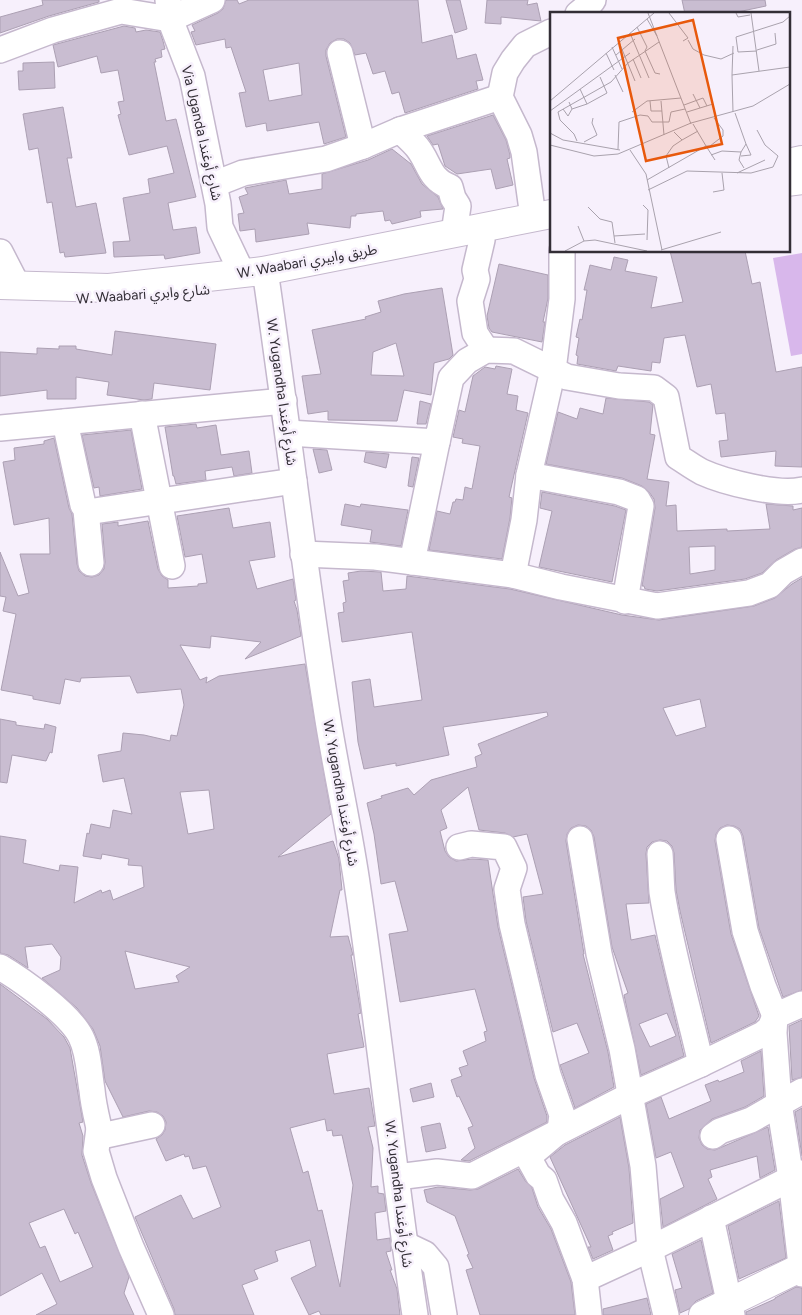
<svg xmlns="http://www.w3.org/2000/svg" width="802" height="1315" viewBox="0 0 802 1315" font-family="Figtree,'Noto Sans Arabic',sans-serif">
	<rect width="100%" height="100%" fill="#f7f0fc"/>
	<polygon fill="#d8b7eb" points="802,253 802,354 791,356 773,258"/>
	<g fill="#c9bdd1" stroke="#aca0b3" fill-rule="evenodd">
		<polygon points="42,0 99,0 99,2 49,16 0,33 0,17 43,5"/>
		<path d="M226 0H237L239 4 249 0H418L422 43 452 35 457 59 476 54 483 80 476 81 478 89 405 113 399 92 392 94 385 71 373 74 366 53 355 55 350 43 344 39H337L330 43 326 50V56L346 137 324 144 319 122 267 131 266 123 246 127 239 93 246 92 231 47 226 48 225 39 196 45 191 32 195 31 192 25 218 13 223 9ZM299 63 302 95 269 101 263 70Z"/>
		<polygon points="446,0 460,0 467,29 455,33"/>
		<polygon points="487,0 528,0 527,5 537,3 541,21 501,17 501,24 485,23"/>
		<polygon points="682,0 765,0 766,6 728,14 685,14"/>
		<polygon points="124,26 135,28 136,32 146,30 160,32 163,41 165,49 161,50 162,57 155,59 156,62 154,62 166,121 176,119 196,197 168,203 173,230 196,227 200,253 165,259 164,255 114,257 113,242 130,241 123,198 150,193 148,179 174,173 167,146 129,155 118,115 121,114 118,102 124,101 118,70 101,73 97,56 58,67 53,45"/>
		<polygon points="54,62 55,88 19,90 18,71 23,71 23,63"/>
		<polygon points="63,107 72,158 67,158 76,207 96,203 106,253 65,257 64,252 60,253 52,202 47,203 38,148 29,150 23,114"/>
		<polygon points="493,115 506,140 510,155 510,158 507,159 513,185 496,189 491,169 457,174 445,166 438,144 433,145 427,136"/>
		<polygon points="392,149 411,164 422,184 438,197 443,209 420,211 421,217 392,224 390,220 385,221 383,211 356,214 356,216 351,216 350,228 307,223 309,234 256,242 255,229 240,231 238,214 244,213 239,197 248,194 245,188 286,180 289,194 322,189 322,174 368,160"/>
		<polygon points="670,251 745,251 752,284 760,282 776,372 802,367 802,467 775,466 776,451 721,457 719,441 728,440 725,413 716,414 711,384 697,387 685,335 664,338 660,363 652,362 651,371 618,366 616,371 577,364 578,356 576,355 579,338 576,337 580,319 582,320 587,290 584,290 590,265 611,270 614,257 628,260 625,271 657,277 651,308 683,302"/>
		<polygon points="499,264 548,275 548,298 543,322 545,322 542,342 492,332 489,328 487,316"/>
		<path d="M442 288 453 355 449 359 434 363 431 395 404 390 397 421 328 420V411L308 414 302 376 321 374 312 330 366 319 365 317 381 312 378 301 404 294ZM396 343 404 376 371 375 373 352Z"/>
		<polygon points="115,331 216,344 210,390 154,383 152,399 144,400 107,395 109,382 76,377 76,399 47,399 47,390 0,396 0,352 37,354 37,348 59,349 59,346 76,346 76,349 112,355"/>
		<polygon points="496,366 512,369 507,394 518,396 516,410 528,413 509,497 512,498 510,518 502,559 429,550 437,511 450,514 453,502 455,502 456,499 463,500 465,487 472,489 480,446 462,443 463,439 453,437 459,410 465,412 473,376 485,367 495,369"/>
		<path d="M606 398 649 402 653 405 650 434 655 435 647 479 669 482 666 506 676 505 677 531 727 529V531L770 529 766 504 793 506V510L802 508V547L795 549 776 560 762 573 745 579 657 591 645 589 644 586H642L655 508 654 499 649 492 642 486 622 478 546 464 558 412 577 419 580 408 603 414ZM715 546V570L690 574 689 547Z"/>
		<polygon points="420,401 431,404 426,424 417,424"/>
		<polygon points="196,424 197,428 216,425 221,455 249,451 252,473 234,476 232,467 205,471 206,480 176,484 174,476 173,476 165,427"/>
		<polygon points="131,430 142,489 100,496 99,487 94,488 82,435"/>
		<path d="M54 438 69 508 72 514 77 564 79 571 85 576 92 577 99 575 104 569 105 562 102 524 118 522V526L148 521 158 569 162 576 168 580V588L198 586V584L207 583 202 554 185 557 177 516 229 508 233 528 270 522 275 557 249 561 257 589 293 579 296 600 294 601 297 610 301 636 245 659 261 642 211 636 210 648 180 645 200 680 207 677 206 683 219 676 305 664 331 814 278 857 333 841 339 859 342 890H340L330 937 348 936 353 955H351L361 1013 358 1014 364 1047 327 1054 334 1094 369 1088 375 1126 368 1127 373 1148 371 1187 378 1186V1193L384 1194 386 1211 375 1213 377 1240 390 1238 391 1251 386 1252 392 1270H390L397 1289 400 1315H321L319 1311 309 1315 291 1278 316 1266 310 1240 275 1251 278 1261 254 1270 258 1279 242 1285 254 1315H175L174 1309 135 1217 181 1195 193 1219 221 1207 206 1166 193 1169 189 1156 185 1157 184 1154 166 1161 156 1139 162 1135 165 1130 166 1122 163 1116 157 1112 149 1111 123 1117 105 1081 100 1046 93 1029 77 1008 42 978 60 970 61 957 52 944 25 947 28 968 8 955 0 953V836L26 840 23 863 59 871 60 865 78 867 74 903 101 890 102 893 110 890 113 900 144 887 142 866 128 865 129 859 102 854 101 859 83 856 87 833 89 834 91 824 110 828 113 810 132 814 124 778 103 782 98 755 121 751 123 733 144 735 170 741 171 735 177 736 184 705 181 689 137 693 130 676 81 678 80 682 65 679 60 704 33 699V696L1 690 16 614 3 611 6 597 0 596V552L18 596 29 593 20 554H50L49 518 14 525 3 462 15 460 14 448 44 444V441ZM209 790 214 829 188 834 180 792ZM125 951 190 967 176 976 179 982 135 989ZM325 1119 327 1131 332 1130 333 1136 342 1135 353 1185 340 1287 322 1210 318 1211 308 1171 303 1173 290 1128Z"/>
		<polygon points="313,449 327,450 332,470 319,473"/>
		<polygon points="366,452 389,454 386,468 364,462"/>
		<polygon points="412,457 419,458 413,487 408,486"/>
		<polygon points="542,492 615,506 626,510 612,582 539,567 552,511 540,508"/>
		<polygon points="345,504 360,507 361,504 408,510 401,546 370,542 372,530 341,525"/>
		<path d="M361 571 381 572 383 591 406 589 407 576 510 589 622 615 659 620 754 606 775 598 792 584 802 578V990L783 997 759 928 743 836 740 829 734 826 727 825 720 828 716 834 715 841 731 934 759 1016 755 1022 711 1043 680 911 676 890 674 853 672 846 667 841 660 840 652 842 647 847 646 854 649 903 626 904 631 940 655 935 684 1056 641 1075 624 995 628 993 612 947 594 837 591 830 586 826 578 825 571 828 567 834 566 841 584 954H583L608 1052 614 1087 575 1108 560 1065 589 1053 577 1023 553 1032 526 921 523 897 543 894 527 834 513 837 505 833 479 830 468 787 441 810 447 828 440 831 445 851 449 857 456 861 472 859 488 860 498 927 534 1078 547 1116V1122L469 1161 461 1160 475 1148 468 1128 473 1126 459 1096 457 1097 451 1080 462 1076 459 1068 468 1065 463 1051 486 1041 484 1032 487 1031 475 989 400 1002 389 934 408 931 395 881 381 884 374 834 367 803 382 798 381 796 408 788 414 795 431 780 477 767 475 757 482 754 478 744 548 716 547 712 443 727 449 755 396 766V763L364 769 358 742 352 682 370 679 374 707 422 700 412 632 342 642 338 613 344 612 343 603 346 602 343 581 349 580 348 573ZM700 699 706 727 676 736 663 708ZM667 1013 676 1036 650 1047 639 1024Z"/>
		<polygon points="0,719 16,722 16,725 44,729 45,724 56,727 52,753 50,752 46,761 12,755 7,783 0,782"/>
		<path d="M0 984 47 1019 64 1037 70 1048 83 1122 79 1123 83 1136 82 1155 91 1183 129 1277 124 1293 134 1315H36L57 1304 42 1273 0 1296ZM64 1209 75 1234 78 1232 93 1267 60 1282 45 1246 40 1248 29 1223Z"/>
		<polygon points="802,1020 802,1077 792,1080 789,1026"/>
		<polygon points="761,1051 764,1096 745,1107 712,1119 700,1130 699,1138 702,1145 707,1149 715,1150 768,1127 775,1170 760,1178 757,1156 710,1170 712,1177 708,1179 717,1199 663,1227 660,1199 684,1187 671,1152 656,1158 646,1104 661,1097 669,1119 711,1101 705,1085 718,1080 719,1082 744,1072 741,1061"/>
		<polygon points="431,1083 434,1097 413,1102 410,1089"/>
		<polygon points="802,1108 802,1156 795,1112"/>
		<polygon points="620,1117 629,1168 633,1223 612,1232 613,1234 608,1236 613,1250 593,1259 588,1247 591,1247 550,1157 565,1145"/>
		<polygon points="440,1123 446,1148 426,1152 421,1127"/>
		<polygon points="518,1169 526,1182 532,1188 538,1207 551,1229 571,1282 575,1315 480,1315 466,1270 473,1268 467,1255 469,1254 455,1216 427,1202 424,1190 438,1187 470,1190 478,1189"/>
		<polygon points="779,1201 786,1258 739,1279 728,1226"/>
		<polygon points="701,1240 713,1293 696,1301 689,1309 680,1313 675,1290 682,1288 672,1254"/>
		<polygon points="796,1287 802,1288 802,1315 746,1315 746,1312 775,1299 775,1298"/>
		<polygon points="647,1298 651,1315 603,1315 603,1309"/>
	</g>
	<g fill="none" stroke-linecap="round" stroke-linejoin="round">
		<defs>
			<g id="minor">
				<polyline points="168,0 170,19 212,0"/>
				<polyline points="578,14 589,5 593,0"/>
				<polyline points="0,50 53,30 121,11 170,19 192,76 218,204 220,227 242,273"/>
				<polyline points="340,53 363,146"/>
				<polyline points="400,130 500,97"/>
				<path d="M215 184 243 173 326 159 363 146 400 130C406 136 412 141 417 147 430 163 428 178 450 187L453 198 458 206 454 233"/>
				<polyline points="533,217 524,152 519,135 500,97 505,73 513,60 525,45 551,32"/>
				<polyline points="482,240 475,270 477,279 470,301 475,333 486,350"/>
				<polyline points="0,252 17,285"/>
				<path d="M263 271 267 284C288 429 305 575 328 720 337 776 350 833 358 890 379 1031 394 1174 415 1315"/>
				<polyline points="142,414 172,566"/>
				<polyline points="65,422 83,505 87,510 94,511 294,481"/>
				<polyline points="0,428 284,401"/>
				<path d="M288 433 437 442 451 378 467 361 486 350 514 351 567 377 619 386 654 388 666 397 678 457C686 462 694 468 702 472 724 482 779 496 802 490"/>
				<polyline points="529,475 619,492 637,499 641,506 625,601"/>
				<polyline points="86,510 91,563"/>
				<polyline points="303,554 375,557 513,575 561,587 657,606 749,593 770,585 783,572 802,561"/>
				<polyline points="412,562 437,442"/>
				<polyline points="513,575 524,520 529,475 553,370 562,299 562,251"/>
				<polyline points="580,839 599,954 622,1049 643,1166 650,1249 666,1315"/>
				<polyline points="729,839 745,931 763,986 775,1016 774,1033 779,1103 791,1178 802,1274"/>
				<polyline points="459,847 471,844 504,847 514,868 507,889 512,924 548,1075 562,1115 560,1130 528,1157 538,1175 544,1180 551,1200 564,1223 585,1279 589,1315"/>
				<path d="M660 854C661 867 661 880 662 892 671 950 688 1007 701 1064"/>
				<path d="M0 967C22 980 70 1014 81 1037 89 1053 89 1073 92 1090 93 1103 96 1115 99 1128"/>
				<polyline points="152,1125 106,1135 99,1128 96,1151 104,1178 131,1247 161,1315"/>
				<polyline points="713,1136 720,1131 751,1120 802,1091"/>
				<polyline points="397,1177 437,1172 472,1176 629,1096 701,1064 763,1034 770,1028 775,1016 802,1004"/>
				<polyline points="711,1218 732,1315"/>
				<polyline points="404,1244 425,1254 436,1267 444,1315"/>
				<polyline points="585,1279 650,1249 802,1173"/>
			</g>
			<g id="major">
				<polyline points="788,163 802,160"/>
				<polyline points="788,182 802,180"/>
				<polyline points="0,285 109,288 263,271 551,214"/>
				<polyline points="703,1315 802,1267"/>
			</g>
		</defs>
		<use href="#minor" stroke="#c5b8cd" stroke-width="28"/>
		<use href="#major" stroke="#c5b8cd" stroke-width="30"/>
		<use href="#minor" stroke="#fff" stroke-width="25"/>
		<use href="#major" stroke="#fff" stroke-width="28"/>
	</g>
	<g text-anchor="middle" stroke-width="5" stroke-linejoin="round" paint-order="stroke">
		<g font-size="14" fill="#332e36" stroke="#f7f0fc">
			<text transform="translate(202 133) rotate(77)" y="5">Via Uganda شارع أوغندا</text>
			<text transform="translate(307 261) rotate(-10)" y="5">W. Waabari طريق وابيري</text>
			<text transform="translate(143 294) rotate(-4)" y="5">W. Waabari شارع وابري</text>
			<text transform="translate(282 392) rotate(82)" y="5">W. Yugandha شارع أوغندا</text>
			<text transform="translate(341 793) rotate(80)" y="5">W. Yugandha شارع أوغندا</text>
			<text transform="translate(399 1194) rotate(83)" y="5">W. Yugandha شارع أوغندا</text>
		</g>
	</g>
	<g transform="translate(550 12)">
		<rect width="240" height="240" fill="#f7f0fc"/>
		<path fill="none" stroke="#a9a2ad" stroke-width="1" d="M98 1 141 112M119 1 138 26 133 29M186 1 188 5 200 3M201 1 209 59M97 7 107 24M87 15 97 35 95 39 105 61 110 62M80 21 99 66M138 28 143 37 154 43 171 47 184 41M69 30 85 69M183 34 182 63 240 55M62 35 72 57M207 38 226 32 225 21M207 39 188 40 186 25 233 10 240 4M56 41 64 58M66 43 85 27M83 47 91 66M65 63 73 80M182 63 183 100M30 77 37 92 57 81 50 65M143 82 150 96M0 89 104 1M100 89 101 99H112M111 89 114 123M19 90 22 97 37 92M134 93 153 86 157 94M13 97 18 104 22 97M0 99 80 41M82 100 97 89 131 86M137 100 163 92M185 101 196 132 191 140M143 112 156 134H160L173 124V118L164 106M124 120 132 128 148 119M0 121 13 128 70 138M27 129 24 122 10 108 8 100 61 70 78 51 109 30M34 130 47 123 42 111 43 106M0 133 44 144 68 142 141 111 203 94 240 72M68 137 69 110 90 103 98 104 102 110H119L121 100 135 97M80 138 96 162 112 238M161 143 172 139 191 140 189 148 194 156M191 144 201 143 196 132M119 156 116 144 123 134 132 128M187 161 215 148M97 168 156 134 165 148M98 178 137 159 201 161 223 155 228 144 215 133 207 118M163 180 174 178 172 161M93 193 98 198 97 228M38 195 50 207 62 210 65 231M28 214 34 229M64 224 95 222M111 238 171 220M15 239 34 229 45 228 97 239"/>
		<path fill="#e8590c" fill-opacity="0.15" stroke="#e8590c" stroke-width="2.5" d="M143 8 172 132 96 149 68 26Z"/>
		<rect width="240" height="240" fill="none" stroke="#332e36" stroke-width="2.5"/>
	</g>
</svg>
